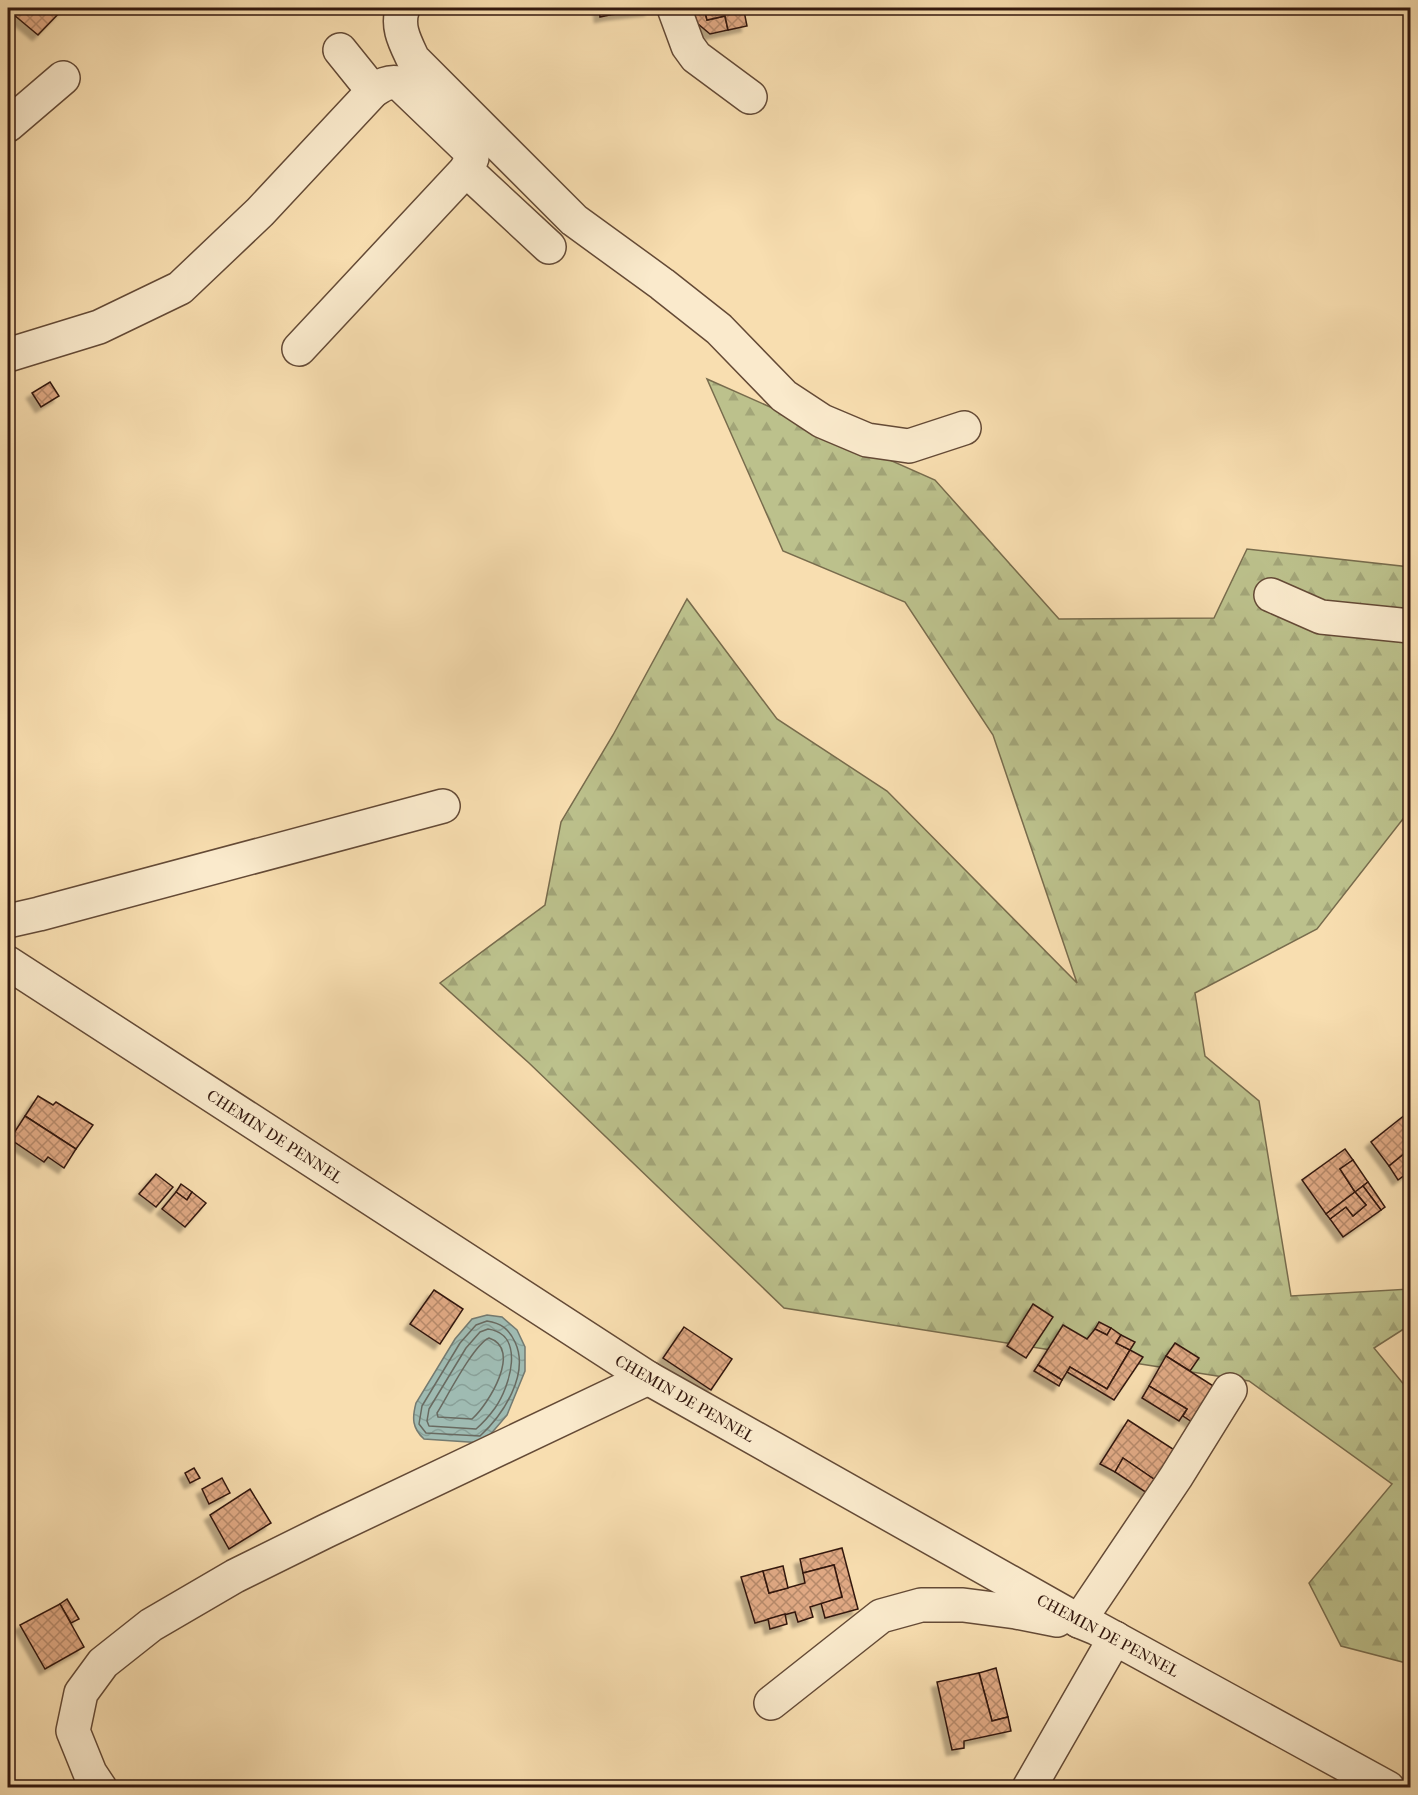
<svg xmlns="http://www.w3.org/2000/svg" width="1418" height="1795" viewBox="0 0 1418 1795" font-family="'IM FELL French Canon',serif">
	<defs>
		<pattern id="forest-firs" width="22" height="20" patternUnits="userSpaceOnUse" patternTransform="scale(1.5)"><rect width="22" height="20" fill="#bcc18c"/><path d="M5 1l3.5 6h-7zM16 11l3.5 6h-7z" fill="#a2a578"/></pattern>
		<pattern id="water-waves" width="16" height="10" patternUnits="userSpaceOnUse" patternTransform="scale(1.5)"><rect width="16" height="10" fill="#9fbbb2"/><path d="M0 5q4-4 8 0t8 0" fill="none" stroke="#89a098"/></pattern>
		<pattern id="building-cross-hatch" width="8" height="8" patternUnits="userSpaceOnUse" patternTransform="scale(1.5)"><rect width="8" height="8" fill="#e0a984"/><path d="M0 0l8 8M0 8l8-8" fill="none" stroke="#b6896a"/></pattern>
		<filter id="shadow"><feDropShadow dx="-5.5" dy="5.5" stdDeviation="1.5" flood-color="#0004"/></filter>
	</defs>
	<rect width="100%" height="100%" fill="#f8deb0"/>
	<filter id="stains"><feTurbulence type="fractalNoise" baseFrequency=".00333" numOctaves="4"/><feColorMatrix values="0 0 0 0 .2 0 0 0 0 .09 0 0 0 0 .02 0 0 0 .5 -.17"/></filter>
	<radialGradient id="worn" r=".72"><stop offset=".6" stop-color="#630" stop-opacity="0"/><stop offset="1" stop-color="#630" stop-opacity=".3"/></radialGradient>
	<polygon fill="url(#forest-firs)" stroke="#786c4d" stroke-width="1.5" points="707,379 935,480 1059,619 1214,618 1247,549 1410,567 1410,810 1317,929 1195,993 1205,1056 1259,1101 1291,1296 1410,1289 1410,1325 1374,1348 1410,1392 1410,1664 1341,1646 1309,1583 1392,1484 1249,1381 784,1308 529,1063 440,983 545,905 561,822 613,735 687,599 777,719 887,791 1077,983 993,735 905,602 783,551"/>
	<path fill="url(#water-waves)" stroke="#747a70" stroke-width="1.5" d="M487 1315 502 1317 517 1330 525 1347V1371L507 1415 483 1443 424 1439C412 1428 412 1418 416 1403L455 1339 472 1319Z"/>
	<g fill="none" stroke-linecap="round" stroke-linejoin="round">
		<g stroke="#696a60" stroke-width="1.5">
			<path d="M487 1321C501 1323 509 1329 515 1342 530 1374 503 1415 480 1436L426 1433 419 1424 422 1406 460 1343 476 1325Z"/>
			<path d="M488 1329C526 1334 510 1387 495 1408 490 1415 483 1423 476 1429L429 1426 427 1421 429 1409 466 1348 480 1332Z"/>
			<path d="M489 1338C523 1349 488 1405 472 1419L438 1417 437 1413C447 1397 474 1344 489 1338Z"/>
		</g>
	</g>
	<g fill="url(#building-cross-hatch)" stroke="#33180e" stroke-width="1.5" filter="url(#shadow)">
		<polygon points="8,8 64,8 38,35 8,10"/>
		<polygon points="599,8 609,8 610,15 600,17"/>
		<polygon points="609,8 650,8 650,10 610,15"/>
		<polygon points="693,8 704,8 707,20 725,16 728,30 710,34 697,23"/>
		<polygon points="704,8 749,8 749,9 744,11 747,26 728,30 725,16 707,20"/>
		<polygon points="50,382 59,396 41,407 32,393"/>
		<polygon points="38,1096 53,1105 56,1102 93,1125 76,1149 25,1116"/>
		<polygon points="1406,1114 1410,1120 1410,1131 1406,1135 1410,1141 1410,1149 1389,1166 1371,1142"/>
		<polygon points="25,1116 76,1149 64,1168 48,1157 44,1162 10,1139"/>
		<polygon points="1345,1149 1353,1160 1340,1169 1355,1192 1326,1214 1302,1180"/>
		<polygon points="1410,1149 1410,1171 1398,1180 1389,1166"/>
		<polygon points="1353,1160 1368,1182 1355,1192 1340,1169"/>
		<polygon points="156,1174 173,1187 156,1207 139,1194"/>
		<polygon points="1368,1182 1385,1207 1381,1210 1363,1186"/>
		<polygon points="181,1184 192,1192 187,1200 176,1192"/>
		<polygon points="1363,1186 1381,1210 1343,1237 1330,1219 1346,1207 1353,1216 1366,1205 1355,1192"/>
		<polygon points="176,1192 187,1200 192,1192 206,1203 185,1227 162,1209"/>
		<polygon points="1355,1192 1366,1205 1353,1216 1346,1207 1330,1219 1326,1214"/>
		<polygon points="434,1290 463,1309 440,1344 410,1324"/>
		<polygon points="1033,1304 1053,1317 1026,1358 1007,1346"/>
		<polygon points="1099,1322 1111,1328 1107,1335 1095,1329"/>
		<polygon points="1063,1325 1087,1339 1095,1329 1107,1335 1111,1328 1121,1335 1116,1343 1130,1350 1107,1389 1070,1367 1062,1380 1038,1365"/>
		<polygon points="684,1327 732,1359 711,1390 663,1358"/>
		<polygon points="1121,1335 1135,1342 1130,1350 1116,1343"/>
		<polygon points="1175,1343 1199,1358 1190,1371 1166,1356"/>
		<polygon points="1130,1350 1143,1357 1114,1400 1067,1372 1070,1367 1107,1389"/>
		<polygon points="1166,1356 1218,1389 1195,1424 1183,1416 1187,1409 1149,1386"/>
		<polygon points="1038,1365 1062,1380 1059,1386 1034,1371"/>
		<polygon points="1149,1386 1187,1409 1179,1421 1142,1398"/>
		<polygon points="1128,1420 1179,1453 1161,1484 1123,1458 1115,1472 1100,1464"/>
		<polygon points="1123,1458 1161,1484 1153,1497 1115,1472"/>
		<polygon points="194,1468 200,1478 190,1483 185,1473"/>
		<polygon points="222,1478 230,1493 209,1504 202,1489"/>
		<polygon points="250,1489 271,1523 229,1549 210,1515"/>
		<polygon points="842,1548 858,1609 825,1618 821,1603 842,1597 834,1565 803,1573 800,1559"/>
		<polygon points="834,1565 842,1597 810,1607 813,1617 798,1622 795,1612 755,1623 741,1577 763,1571 769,1593 805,1583 803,1573"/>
		<polygon points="783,1566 788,1588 769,1593 763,1571"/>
		<polygon points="67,1599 79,1619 71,1623 60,1604"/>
		<polygon points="60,1604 84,1647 45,1669 20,1625"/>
		<polygon points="785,1614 787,1624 770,1629 768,1619"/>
		<polygon points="996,1668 1008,1717 992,1721 979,1673"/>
		<polygon points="979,1673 992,1721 1008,1717 1011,1731 964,1741 964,1748 952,1750 937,1682"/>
	</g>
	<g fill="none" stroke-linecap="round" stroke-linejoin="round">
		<defs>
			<g id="minor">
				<path d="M403 8C396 26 405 42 413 59L574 220 662 284 719 329 784 396 822 421 867 440 909 446 964 428"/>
				<polyline points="674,8 688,46 696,57 750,97"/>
				<polyline points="340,50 373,91"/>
				<polyline points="8,125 63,78"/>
				<polyline points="466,170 549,247"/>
				<path d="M8 355 99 327 180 288 260 212 373 91C382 85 388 81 399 83L471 152 472 158 466 170 299 349"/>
				<polyline points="1271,595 1321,617 1410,626"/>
				<polyline points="8,921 39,914 443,806"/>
				<polyline points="8,963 648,1378 1079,1621 1096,1628 1388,1788"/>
				<polyline points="1079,1621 1176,1477 1230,1390"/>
				<polyline points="771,1703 881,1616 921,1605 963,1605 1016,1612 1057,1620"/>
				<polyline points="100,1788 90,1773 73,1731 81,1693 103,1663 151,1625 235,1576 326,1531 648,1378"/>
				<polyline points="1029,1788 1115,1638"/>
			</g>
		</defs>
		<use href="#minor" stroke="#644a36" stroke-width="36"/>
		<use href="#minor" stroke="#faeacc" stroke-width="33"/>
	</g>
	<g text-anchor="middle" stroke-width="6" stroke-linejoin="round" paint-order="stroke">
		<g font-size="16" fill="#33180e" stroke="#faeacc">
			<text transform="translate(275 1136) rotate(33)" y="6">CHEMIN DE PENNEL</text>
			<text transform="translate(685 1398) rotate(30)" y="6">CHEMIN DE PENNEL</text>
			<text transform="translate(1108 1635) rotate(28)" y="6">CHEMIN DE PENNEL</text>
		</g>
	</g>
	<rect width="1418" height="1795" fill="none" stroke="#f8deb0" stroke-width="30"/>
	<rect x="9" y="9" width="1400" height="1777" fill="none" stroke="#33180e" stroke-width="3"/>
	<rect x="15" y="15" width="1388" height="1765" fill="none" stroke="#33180e" stroke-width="1.5"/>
	<rect width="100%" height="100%" filter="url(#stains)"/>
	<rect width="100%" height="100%" fill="url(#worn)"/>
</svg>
